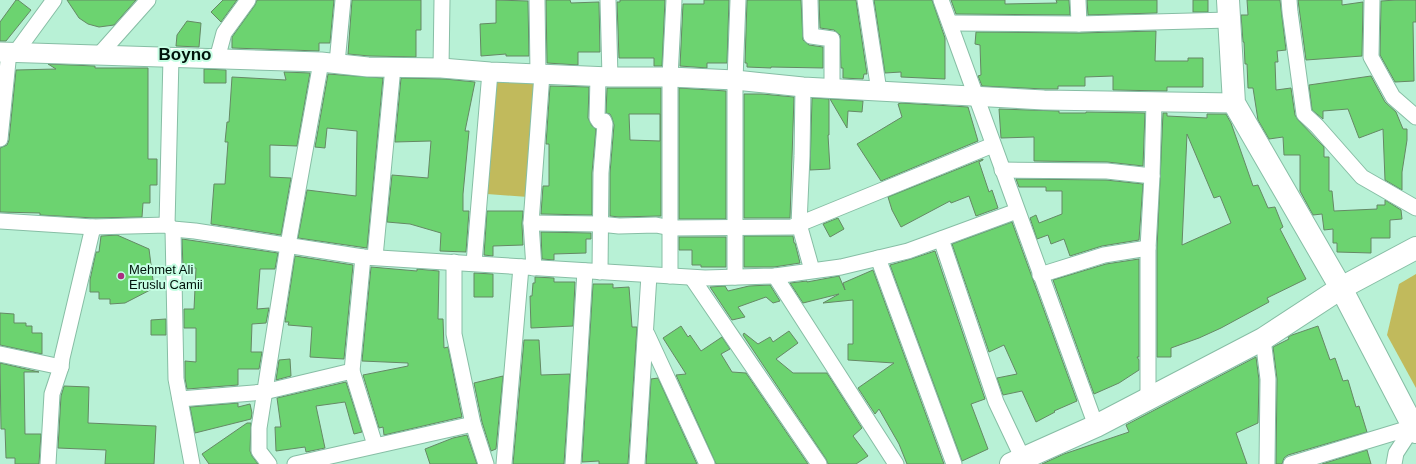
<svg xmlns="http://www.w3.org/2000/svg" width="1416" height="464" viewBox="0 0 1416 464" font-family="Arial,sans-serif">
	<rect width="100%" height="100%" fill="#b8f1d6"/>
	<g fill="#c1ba5c">
		<polygon points="496,79 537,82 528,197 487,194"/>
		<polygon points="1416,274 1416,388 1387,335 1399,284"/>
	</g>
	<g fill="#6cd370" stroke="#658965" fill-rule="evenodd">
		<polygon points="16,0 18,0 31,10 6,41 0,41 0,22"/>
		<polygon points="67,0 136,0 114,25 99,27 88,24 79,18"/>
		<polygon points="223,0 237,0 221,22 211,12"/>
		<polygon points="257,0 334,0 330,43 319,43 319,51 232,48 232,37 255,5"/>
		<polygon points="352,0 421,0 421,30 416,30 416,57 369,56 348,54"/>
		<polygon points="496,0 528,1 529,56 506,56 506,54 481,56 480,24 496,23"/>
		<polygon points="546,0 570,0 571,3 599,2 600,52 578,52 578,65 547,63"/>
		<polygon points="620,0 665,0 662,66 654,66 654,58 619,58 617,2 620,2"/>
		<polygon points="704,0 729,0 727,63 707,63 707,68 680,66 683,4 704,4"/>
		<polygon points="747,0 801,0 803,40 809,45 823,47 823,68 771,67 771,68 747,67 747,63 745,63"/>
		<polygon points="819,0 856,0 867,74 864,74 863,79 843,78 843,68 841,68 840,35 834,30 820,28"/>
		<polygon points="874,0 932,0 945,38 945,79 901,77 901,72 885,73"/>
		<polygon points="951,0 1005,0 1005,4 1057,3 1056,0 1069,0 1070,15 956,14"/>
		<polygon points="1087,0 1157,0 1157,13 1088,15"/>
		<rect x="1193" y="0" width="15" height="12"/>
		<polygon points="1247,0 1280,0 1286,50 1277,51 1278,62 1275,62 1276,90 1291,88 1295,115 1298,120 1324,147 1324,157 1329,157 1329,191 1332,191 1334,211 1377,209 1377,205 1385,205 1385,200 1401,210 1402,219 1390,220 1390,238 1371,238 1371,253 1337,252 1337,243 1333,243 1333,229 1324,230 1322,214 1313,215 1300,191 1300,155 1284,155 1283,137 1269,139 1258,120 1253,88 1248,88 1247,64 1245,64 1244,42 1243,42 1241,15 1248,15"/>
		<polygon points="1298,0 1342,0 1342,5 1363,2 1362,56 1306,60"/>
		<polygon points="1396,0 1416,0 1416,22 1413,22 1414,81 1395,82 1380,55 1381,1"/>
		<polygon points="187,21 201,23 199,47 176,46 177,35"/>
		<polygon points="1156,31 1155,61 1188,61 1188,58 1203,58 1203,87 1167,87 1167,91 1113,90 1113,76 1085,77 1085,86 1058,86 1058,89 1044,89 982,86 978,76 981,75 980,45 975,44 976,32 1079,33"/>
		<polygon points="48,64 95,66 95,68 148,68 148,159 157,159 157,185 150,185 150,203 143,203 142,217 94,218 40,215 40,213 0,212 0,148 7,145 9,140 16,70 56,69"/>
		<polygon points="204,69 226,70 226,83 204,83"/>
		<polygon points="284,72 310,73 297,146 270,145 270,177 291,178 281,235 211,224 214,184 225,184 228,142 225,142 227,122 229,122 232,77 286,80"/>
		<polygon points="328,74 383,78 367,248 298,238 307,190 356,196 357,131 327,128 325,148 315,147"/>
		<polygon points="1371,76 1385,102 1396,112 1403,129 1407,129 1407,140 1402,172 1402,190 1385,180 1383,129 1359,138 1348,109 1323,111 1323,119 1312,110 1309,85"/>
		<polygon points="401,78 445,79 475,82 465,131 469,131 463,194 463,211 469,211 466,252 440,251 441,233 410,224 387,222 392,175 428,178 431,141 395,142"/>
		<polygon points="550,86 589,87 588,118 592,126 596,129 592,173 592,215 541,214 543,186 549,186 549,144 546,144"/>
		<path d="M607 88H661V216L619 217 610 216V173L614 125 612 118 610 114 606 113ZM629 114H660V141L630 140Z"/>
		<polygon points="679,88 726,91 726,219 679,219"/>
		<polygon points="744,94 762,94 794,97 790,218 744,218"/>
		<polygon points="812,98 829,99 829,135 828,135 830,169 810,170"/>
		<polygon points="830,99 863,101 862,112 848,111 847,128"/>
		<polygon points="901,103 968,107 978,141 881,181 857,144 902,117 898,104"/>
		<polygon points="999,109 1059,111 1059,113 1086,113 1086,112 1145,113 1143,166 1107,162 1034,161 1034,137 1001,138"/>
		<path d="M1163 113H1167V116L1207 118V114H1226L1231 123 1253 186 1258 185 1268 208 1275 207 1283 227 1280 229 1306 279 1267 298 1269 302 1221 328 1199 338 1171 348V357H1157V248ZM1187 134 1214 198 1220 196 1231 223 1182 245Z"/>
		<polygon points="983,159 983,160 979,162 989,192 992,190 998,208 976,216 969,196 951,203 950,201 901,227 892,210 888,197"/>
		<polygon points="1016,179 1106,180 1143,184 1139,240 1102,246 1070,256 1064,239 1051,244 1048,235 1037,239 1030,218 1036,215 1039,223 1062,214 1062,191 1046,191 1046,187 1019,187"/>
		<polygon points="487,211 523,211 522,224 523,245 493,246 493,256 484,255"/>
		<polygon points="838,218 844,229 830,237 823,224"/>
		<polygon points="1012,222 1077,401 1054,411 1055,412 1036,422 1022,391 1003,395 997,378 1017,374 1004,345 989,352 952,244"/>
		<polygon points="541,232 591,233 591,239 586,239 586,253 554,254 554,260 542,259"/>
		<polygon points="117,235 149,249 154,288 125,303 110,304 110,299 99,299 99,292 90,292 90,280 96,252 99,252 101,236"/>
		<polygon points="744,236 793,236 794,243 795,243 800,263 774,267 744,267"/>
		<polygon points="679,237 726,237 726,267 701,267 701,265 692,265 692,250 679,250"/>
		<polygon points="182,239 278,253 275,269 260,269 257,309 269,308 266,323 252,324 251,352 262,352 259,369 238,369 238,385 187,389 185,378 185,361 196,362 196,328 184,328 184,309 194,309 196,268 183,268"/>
		<polygon points="935,251 985,399 971,404 988,449 962,461 890,265 911,259"/>
		<polygon points="295,256 353,265 344,359 310,357 312,327 288,325 289,322 285,322"/>
		<polygon points="1139,259 1139,357 1137,357 1139,360 1139,370 1119,383 1094,394 1053,280 1106,264"/>
		<polygon points="371,267 417,271 417,269 439,271 438,319 443,319 444,348 448,347 462,417 384,435 383,427 379,428 363,375 408,366 408,363 362,361"/>
		<polygon points="873,270 944,464 907,464 899,444 879,409 875,414 858,388 894,363 848,360 848,344 853,344 853,300 823,303 839,294 803,303 790,283 807,281 807,282 839,276 845,290 843,283"/>
		<polygon points="474,273 493,274 493,297 474,297"/>
		<polygon points="535,277 554,278 554,282 575,282 573,326 531,328 530,296 532,296 533,283 535,283"/>
		<polygon points="593,284 613,284 613,288 629,287 632,327 637,327 628,464 599,464 599,461 582,462"/>
		<polygon points="770,285 780,301 773,303 766,297 738,307 745,317 732,320 710,287 725,286 728,291 749,286"/>
		<polygon points="0,313 14,314 14,323 26,323 26,326 32,326 32,333 42,333 42,354 0,345"/>
		<polygon points="166,319 166,335 151,335 151,320"/>
		<polygon points="681,326 688,337 690,335 701,351 722,337 730,349 721,354 732,372 746,373 808,464 716,464 676,375 686,374 663,338"/>
		<polygon points="1318,326 1330,360 1335,358 1343,381 1348,380 1356,407 1359,406 1367,432 1288,455 1284,458 1282,464 1276,464 1277,379 1273,347 1289,339 1288,337 1292,335"/>
		<polygon points="789,331 798,343 776,359 793,373 827,373 862,428 853,436 868,456 856,464 828,464 826,459 743,335 744,333 758,344 770,337 773,342"/>
		<polygon points="524,340 539,340 541,375 570,374 564,464 513,464"/>
		<polygon points="1256,357 1259,380 1258,423 1236,433 1247,464 1042,464 1064,454 1129,432 1126,425"/>
		<polygon points="290,359 291,376 276,380 279,360"/>
		<polygon points="0,363 39,372 24,372 25,434 41,434 39,464 15,464 15,458 6,458 5,429 1,429"/>
		<polygon points="503,376 496,449 491,451 482,422 474,383"/>
		<polygon points="658,378 697,464 646,464 651,379"/>
		<polygon points="346,382 362,432 354,434 345,402 316,406 325,448 306,452 305,447 276,451 275,427 281,427 277,398"/>
		<polygon points="64,386 89,387 88,423 156,426 154,464 105,464 106,450 58,448 61,396"/>
		<polygon points="238,403 238,407 250,404 252,413 251,419 195,433 190,407"/>
		<polygon points="247,423 251,423 250,451 252,456 258,464 209,464 202,454"/>
		<polygon points="467,435 477,464 430,464 425,449 453,438"/>
		<polygon points="1367,450 1371,464 1322,464"/>
	</g>
	<g fill="none" stroke-linecap="round" stroke-linejoin="round">
		<defs>
			<g id="minor">
				<polyline points="537,0 538,74"/>
				<polyline points="608,0 610,77"/>
				<polyline points="810,0 811,36 832,39 832,88"/>
				<polyline points="865,0 879,91"/>
				<polyline points="941,0 1096,426"/>
				<polyline points="1078,0 1079,24"/>
				<polyline points="1289,0 1290,12 1304,114 1317,126 1362,177 1416,208"/>
				<polyline points="1372,0 1371,57 1393,97 1416,117"/>
				<polyline points="951,23 1079,24 1229,20"/>
				<polyline points="16,52 54,0"/>
				<polyline points="99,55 148,0"/>
				<polyline points="217,59 224,33 248,0"/>
				<polyline points="337,63 343,0"/>
				<polyline points="441,68 442,0"/>
				<polyline points="598,77 597,118 599,121 604,121 605,124 601,173 600,272"/>
				<polyline points="803,87 802,156 799,224 812,270"/>
				<polyline points="0,139 9,52"/>
				<polyline points="1002,170 1107,171 1152,176"/>
				<polyline points="0,221 93,227 167,225 173,229 195,231 363,257 705,278 775,276 841,267 908,251 1017,211"/>
				<polyline points="531,223 600,224 619,226 656,225 671,228 792,227 993,145"/>
				<polyline points="167,225 171,57"/>
				<polyline points="173,229 176,379 192,464"/>
				<polyline points="941,239 996,402 1023,459"/>
				<polyline points="363,257 352,371 375,445"/>
				<polyline points="375,257 393,67"/>
				<polyline points="878,258 954,464"/>
				<polyline points="454,262 454,334 473,424 486,464"/>
				<polyline points="474,263 490,72"/>
				<polyline points="534,268 531,223 542,74"/>
				<polyline points="1040,275 1104,255 1148,248"/>
				<polyline points="670,276 670,77 674,0"/>
				<polyline points="775,276 896,464"/>
				<polyline points="735,277 735,80 738,0"/>
				<polyline points="692,278 819,464"/>
				<polyline points="647,334 707,464"/>
				<polyline points="1263,339 1268,379 1267,464"/>
				<polyline points="0,354 61,367"/>
				<polyline points="180,399 264,392 352,371"/>
				<polyline points="1148,400 1148,248 1152,176 1154,102"/>
				<polyline points="48,464 52,394 61,367 62,358 93,227"/>
				<polyline points="269,464 259,451 259,428 288,245 321,62"/>
				<polyline points="295,464 473,424"/>
				<polyline points="504,464 521,267"/>
				<polyline points="573,464 585,271"/>
				<polyline points="637,464 649,275"/>
				<polyline points="1291,464 1413,427"/>
				<polyline points="1394,464 1396,453 1413,427"/>
			</g>
			<polyline id="tertiary" points="0,52 321,62 368,67 441,68 490,72 610,77 670,77 735,80 803,87 1044,100 1234,103"/>
			<g id="secondary">
				<polyline points="1228,0 1234,103 1341,288 1416,432"/>
				<polyline points="1011,464 1096,426 1263,339 1341,288 1416,248"/>
			</g>
		</defs>
		<use href="#minor" stroke="#87bea5" stroke-width="17"/>
		<use href="#tertiary" stroke="#87bea5" stroke-width="21"/>
		<use href="#secondary" stroke="#87bea5" stroke-width="24"/>
		<use href="#minor" stroke="#fff" stroke-width="15"/>
		<use href="#tertiary" stroke="#fff" stroke-width="19"/>
		<use href="#secondary" stroke="#fff" stroke-width="22"/>
	</g>
	<circle fill="#aa2e80" stroke="#c5fee3" stroke-width="1.5" cx="121" cy="276" r="4"/>
	<g text-anchor="middle" stroke-width="4" stroke-linejoin="round" paint-order="stroke">
		<g font-size="13" fill="#00130b" stroke="#c5fee3" text-anchor="start">
			<text x="129" y="274">Mehmet Ali<tspan x="129" dy="15">Eruslu Camii</tspan></text>
		</g>
		<g font-size="17" font-weight="bold" fill="#00130b" stroke="#c5fee3">
			<text x="185" y="60">Boyno</text>
		</g>
	</g>
</svg>
